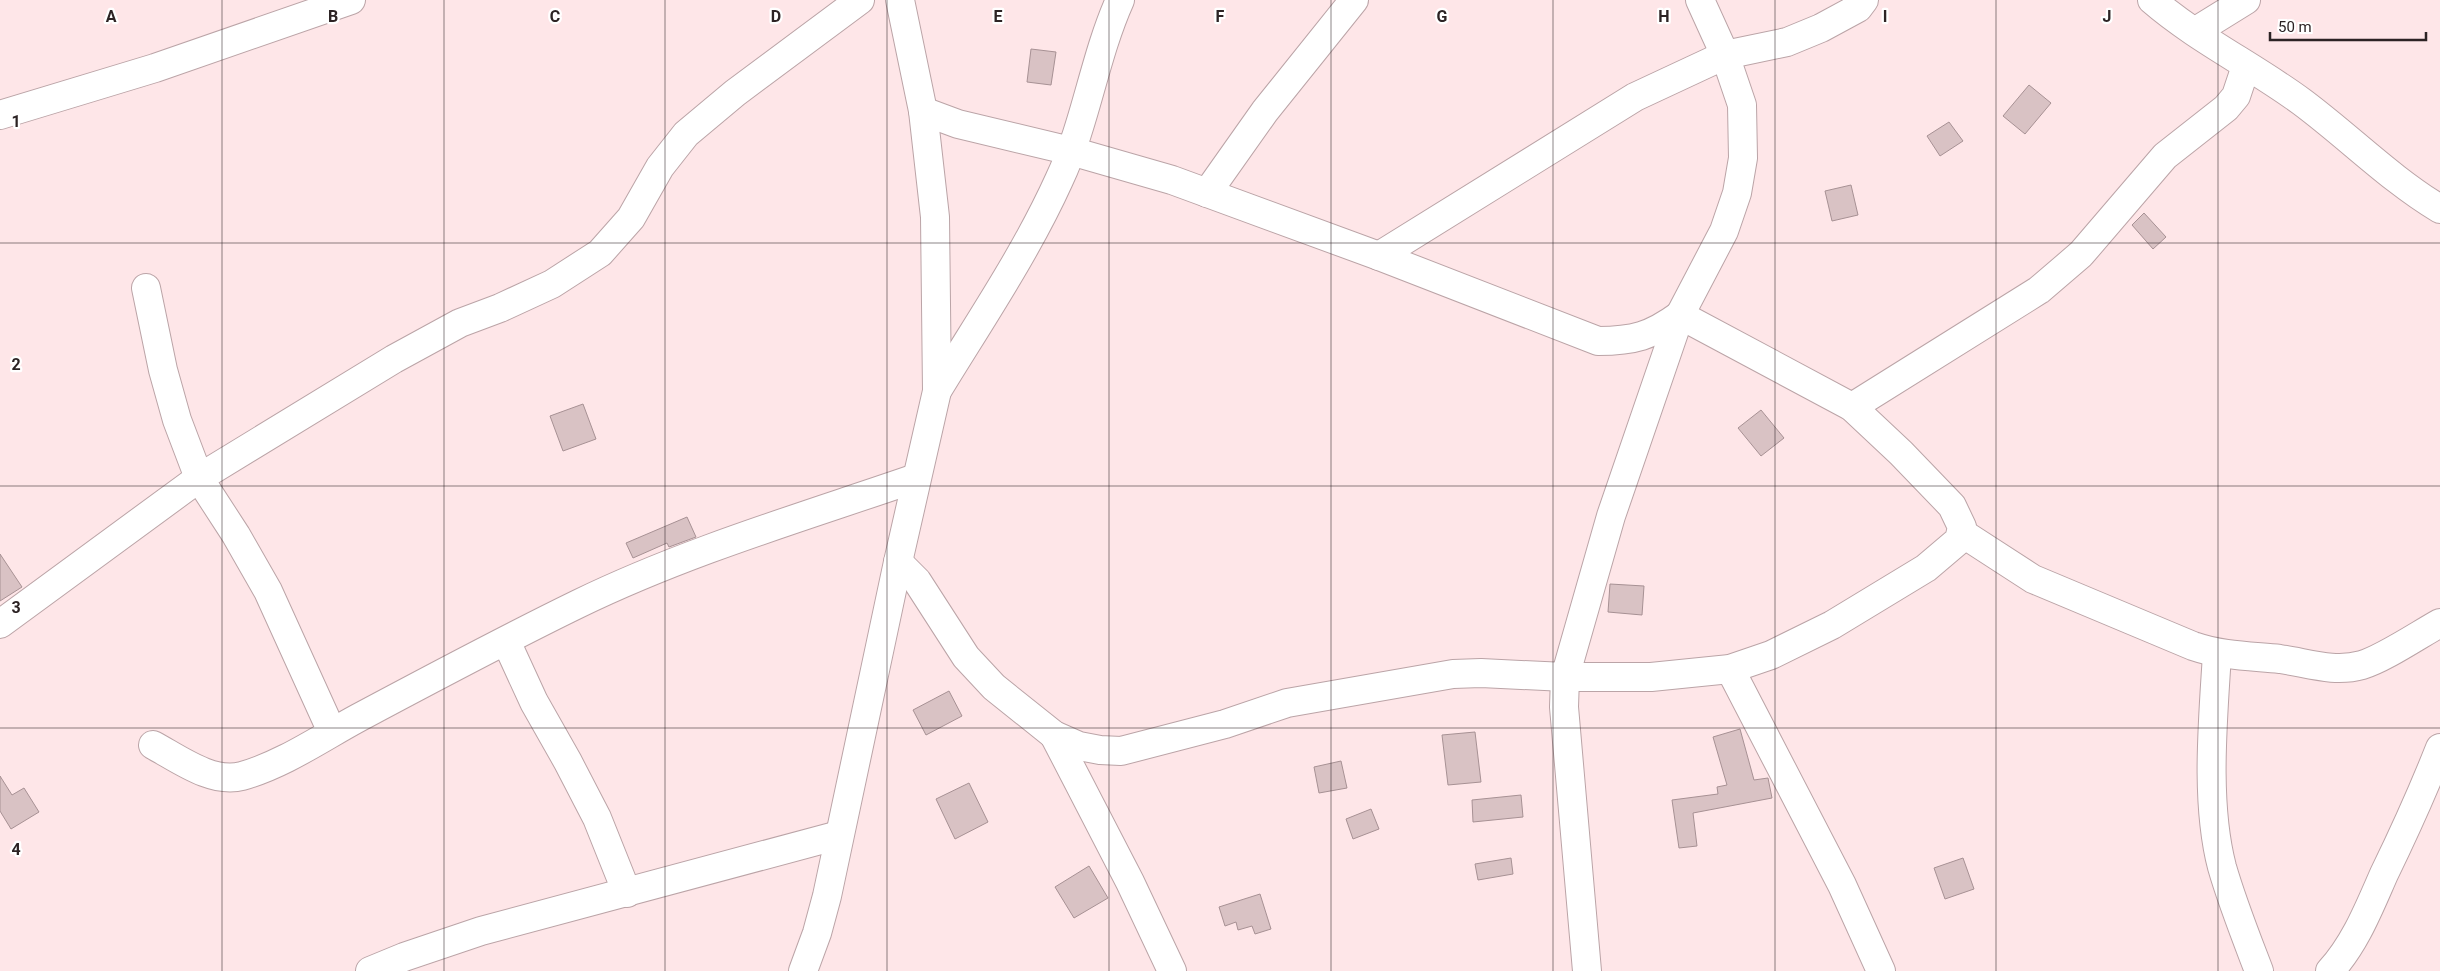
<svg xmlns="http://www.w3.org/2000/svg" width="2440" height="971" viewBox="0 0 2440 971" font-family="Roboto,sans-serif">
	<rect width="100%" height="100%" fill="#fee6e8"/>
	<g fill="#d9c2c4" stroke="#a79194">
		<polygon points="1031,49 1056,52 1051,85 1027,82"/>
		<polygon points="2029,85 2051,103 2025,134 2003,116"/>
		<polygon points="1949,122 1963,141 1940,156 1927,136"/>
		<polygon points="1851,185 1858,215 1832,221 1825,191"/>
		<polygon points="2144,213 2166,237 2153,249 2132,225"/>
		<polygon points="583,404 596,439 563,451 550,416"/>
		<polygon points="1761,410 1784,438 1761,456 1738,428"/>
		<polygon points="687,517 696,537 669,547 667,543 633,558 626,543"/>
		<polygon points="0,554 22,587 0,601"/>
		<polygon points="1610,584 1644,586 1642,615 1608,612"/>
		<polygon points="949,691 962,716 926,735 913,710"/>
		<polygon points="1740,729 1754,780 1768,778 1772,798 1693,813 1697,846 1679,848 1672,800 1718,794 1717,787 1727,785 1713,737"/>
		<polygon points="1475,732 1481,782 1448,785 1442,735"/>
		<polygon points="1341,761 1347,788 1319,793 1314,767"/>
		<polygon points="0,776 12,795 24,788 39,812 11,829 0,811"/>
		<polygon points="969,783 988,822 955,839 936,799"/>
		<polygon points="1521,795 1523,817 1473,822 1472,800"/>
		<polygon points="1371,809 1379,829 1353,839 1346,819"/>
		<polygon points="1511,858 1513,874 1478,880 1475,864"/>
		<polygon points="1963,858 1974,889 1945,899 1934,868"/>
		<polygon points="1089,866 1108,898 1074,918 1055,887"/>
		<polygon points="1260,894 1271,929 1255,934 1252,926 1238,930 1236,922 1225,926 1219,907"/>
	</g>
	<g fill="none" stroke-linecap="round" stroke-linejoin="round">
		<defs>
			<g id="minor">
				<path d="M2152 0C2197 39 2255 67 2302 102 2349 137 2390 179 2440 209"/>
				<polyline points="2196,31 2246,0"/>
				<polyline points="0,115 155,68 351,0"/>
				<polyline points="1207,193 1265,111 1354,0"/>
				<polyline points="1379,256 1635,97 1725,55 1787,42 1821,28 1858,8 1864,0"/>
				<polyline points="146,288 163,370 177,420 199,478 236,535 268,591 332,732"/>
				<path d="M937 391C979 322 1026 253 1059 180 1086 123 1094 58 1120 0"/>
				<polyline points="1852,407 2039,290 2081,254 2165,156 2226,108 2236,96 2246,66"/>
				<path d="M1962 533 2033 579 2193 646C2222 656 2250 656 2280 659 2308 663 2334 673 2362 665 2383 659 2420 634 2440 623"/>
				<path d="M898 562 917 581 966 657 994 687 1054 735 1079 746 1100 750 1121 751 1225 724 1287 703 1453 674 1481 673 1565 677H1651L1730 669 1771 655 1832 625 1926 568 1959 540 1962 527 1952 506 1901 453 1852 407 1680 315C1651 336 1634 341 1598 341L1379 256 1172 180 1071 151 958 124 923 111"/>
				<polyline points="0,624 199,478 394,359 460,323 500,308 552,284 600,253 631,218 660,167 686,134 735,93 860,0"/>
				<polyline points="506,641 534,702 568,762 597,818 627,893"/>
				<path d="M2217 654C2213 720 2205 802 2222 867 2232 902 2246 937 2259 971"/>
				<polyline points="1730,669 1842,885 1881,971"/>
				<polyline points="1054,735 1130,882 1172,971"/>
				<path d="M153 745C179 759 212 784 242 776 284 764 321 738 358 718 431 679 504 640 578 604 687 551 803 517 916 478"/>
				<polyline points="370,971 404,957 481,931 839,835"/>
				<polyline points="803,971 817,933 827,896 898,562 937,391 935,217 923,111 900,0"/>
				<polyline points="1587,971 1564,707 1565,677 1611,516 1680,315 1724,231 1737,193 1743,158 1742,105 1725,55 1700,0"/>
				<path d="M2330 971C2355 944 2369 908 2384 874 2404 833 2423 791 2440 748"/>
			</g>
		</defs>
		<use href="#minor" stroke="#bba4a7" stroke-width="30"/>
		<use href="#minor" stroke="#fff" stroke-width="28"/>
	</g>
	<path fill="none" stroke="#2c2324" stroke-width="1" stroke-opacity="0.55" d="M222 0V971M444 0V971M665 0V971M887 0V971M1109 0V971M1331 0V971M1553 0V971M1775 0V971M1996 0V971M2218 0V971M0 243H2440M0 486H2440M0 728H2440"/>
	<g font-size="16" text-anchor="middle" font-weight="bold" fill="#2c2324" stroke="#fff" stroke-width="4.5" stroke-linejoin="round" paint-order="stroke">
		<text x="111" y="22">A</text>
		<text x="333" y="22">B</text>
		<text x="555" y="22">C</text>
		<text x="776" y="22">D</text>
		<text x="998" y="22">E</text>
		<text x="1220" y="22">F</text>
		<text x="1442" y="22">G</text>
		<text x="1664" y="22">H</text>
		<text x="1885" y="22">I</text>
		<text x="2107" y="22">J</text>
		<text x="16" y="127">1</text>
		<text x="16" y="370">2</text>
		<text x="16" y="613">3</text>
		<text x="16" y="855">4</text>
	</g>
	<path d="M2270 32v8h156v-8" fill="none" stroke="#2c2324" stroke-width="2.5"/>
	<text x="2278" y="32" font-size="15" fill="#2c2324" stroke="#ffffff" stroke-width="4" paint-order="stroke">50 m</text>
</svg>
